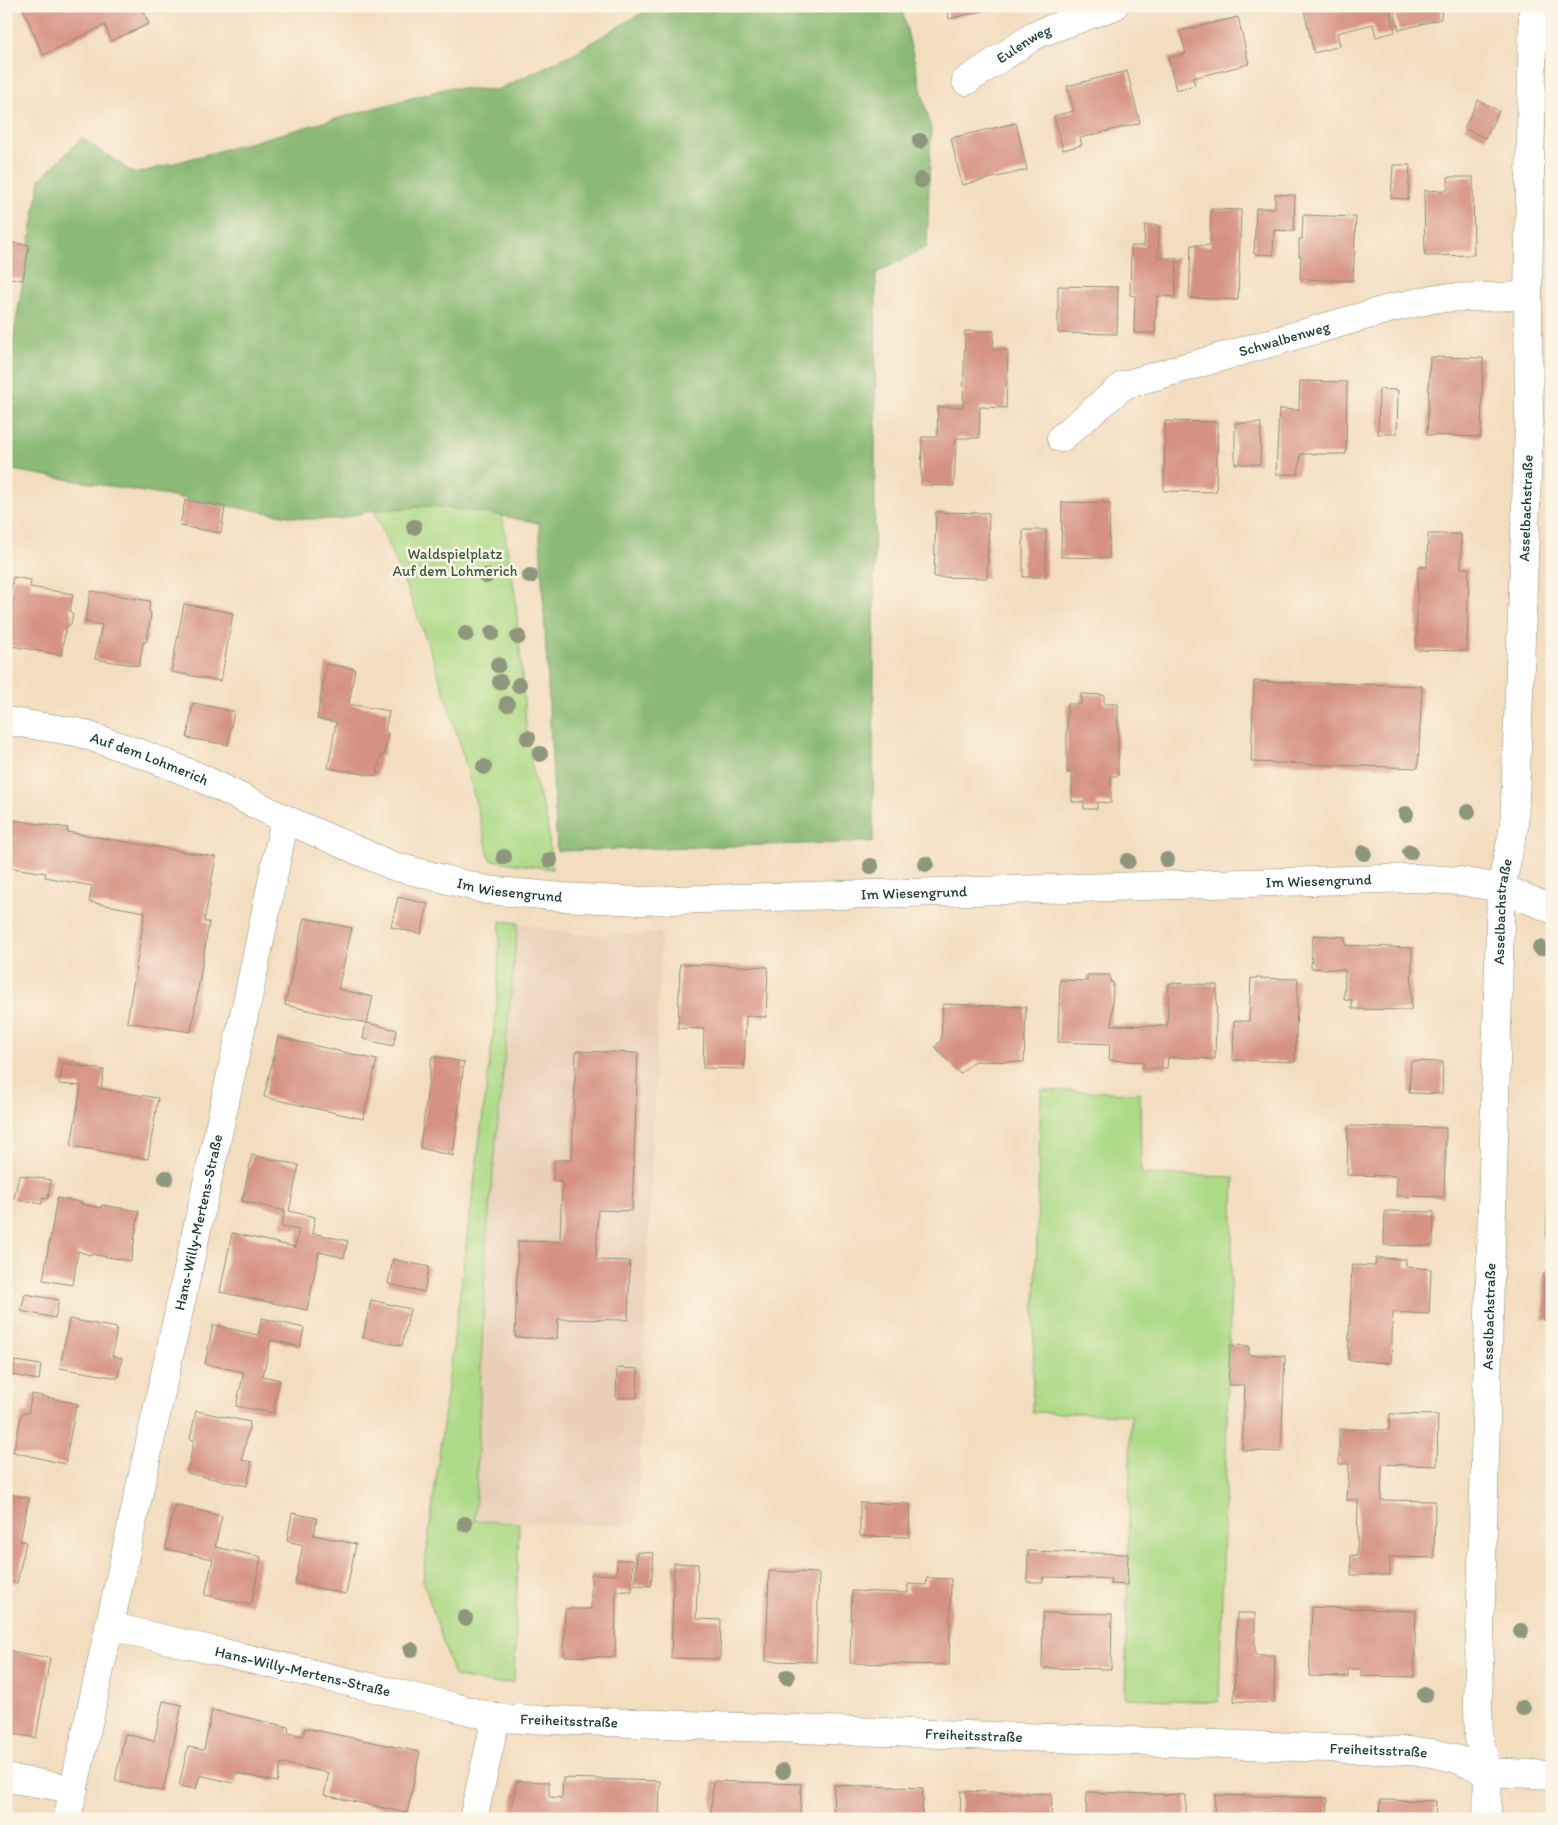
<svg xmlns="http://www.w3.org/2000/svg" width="1558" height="1825" viewBox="0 0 1558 1825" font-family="Itim,sans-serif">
	<rect width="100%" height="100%" fill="#fcf5e5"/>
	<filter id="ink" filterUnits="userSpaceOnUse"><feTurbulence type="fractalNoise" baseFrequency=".02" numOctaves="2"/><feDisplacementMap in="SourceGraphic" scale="10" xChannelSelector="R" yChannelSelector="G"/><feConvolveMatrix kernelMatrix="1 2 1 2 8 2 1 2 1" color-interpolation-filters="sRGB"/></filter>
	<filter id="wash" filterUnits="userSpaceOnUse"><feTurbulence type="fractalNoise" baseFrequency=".0096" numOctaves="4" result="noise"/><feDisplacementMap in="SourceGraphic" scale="20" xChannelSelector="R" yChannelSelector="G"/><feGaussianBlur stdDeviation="1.12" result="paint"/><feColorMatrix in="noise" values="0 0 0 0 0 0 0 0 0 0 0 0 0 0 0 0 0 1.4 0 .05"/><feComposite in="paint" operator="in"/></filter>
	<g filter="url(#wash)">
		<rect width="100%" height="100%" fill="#f3ddbf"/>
		<polygon fill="#e9cfb8" points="518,923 578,935 661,933 637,1526 475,1521 486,1242"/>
		<g fill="#adda87" stroke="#668c5e">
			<polygon points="1552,287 1552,395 1550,393"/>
			<path d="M431 506 502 515 515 595 527 734 534 778 547 821 552 869 490 860C470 775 446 690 415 609 402 575 387 543 374 510Z"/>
			<polygon points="500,921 518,923 486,1243 475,1521 519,1523 514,1682 491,1684 454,1676 423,1580 497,1005"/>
			<polygon points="1041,1090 1140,1093 1141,1174 1234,1177 1219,1702 1125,1698 1131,1415 1032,1412"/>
		</g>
		<polygon fill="#8aba74" stroke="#547c54" points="653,6 901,6 931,129 927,247 876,273 873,842 557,851 539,523 476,511 431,506 374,510 339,519 306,519 6,469 6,381 40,179 82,138 135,174 448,88 497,90 574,53"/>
		<g id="blocks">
			<g fill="#d59282">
				<polygon points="22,6 142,6 149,24 111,41 105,25 43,55"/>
				<polygon points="946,6 998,6 998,7 949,19"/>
				<polygon points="1303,6 1389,6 1395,32 1376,37 1373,24 1337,33 1340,46 1314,53"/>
				<polygon points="1393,6 1442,6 1441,19 1399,30"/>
				<polygon points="6,9 11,19 6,21"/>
				<polygon points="1238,17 1249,64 1193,78 1195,85 1176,90 1168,58 1186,54 1180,31"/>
				<polygon points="1127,71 1140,123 1080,138 1082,145 1063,150 1054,116 1074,111 1067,86"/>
				<polygon points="1478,100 1499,111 1485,138 1464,128"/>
				<polygon points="1016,123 1027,170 962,185 951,138"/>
				<polygon points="1393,165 1410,165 1408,199 1391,198"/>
				<polygon points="1448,177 1473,177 1474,255 1425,256 1424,191 1448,190"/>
				<polygon points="1275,194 1295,195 1294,231 1274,230 1273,255 1254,254 1256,208 1275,208"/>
				<polygon points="1211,209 1241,210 1238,300 1189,298 1191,245 1210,246"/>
				<polygon points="1303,215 1356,217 1353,281 1300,279 1301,256 1299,256 1299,239 1302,239"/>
				<polygon points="1145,225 1159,225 1158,258 1177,258 1175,297 1157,296 1155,333 1134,333 1135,296 1130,295 1131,246 1144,246"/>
				<polygon points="6,242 29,245 23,280 6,277"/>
				<polygon points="1058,286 1118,287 1117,334 1058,333"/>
				<polygon points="965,331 994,331 993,350 1008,350 1006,408 980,407 979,438 956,438 954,486 921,485 922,437 937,437 938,407 963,407"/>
				<polygon points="1430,357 1483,358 1481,437 1427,435"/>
				<polygon points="1300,381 1347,382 1346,454 1301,454 1298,474 1276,474 1279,409 1299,410"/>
				<polygon points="1379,389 1398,390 1397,434 1378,434"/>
				<polygon points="1165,421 1218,422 1216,492 1164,491"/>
				<polygon points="1235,423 1261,423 1260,464 1235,464"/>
				<polygon points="185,500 225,507 221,533 180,526"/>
				<polygon points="1062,502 1110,503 1109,558 1061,557"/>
				<polygon points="936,512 989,513 987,578 934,577"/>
				<rect x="1023" y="530" width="23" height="47"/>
				<polygon points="1428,534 1461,534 1461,568 1469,568 1467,651 1416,650 1418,567 1427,567"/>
				<polygon points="13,577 31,580 30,587 73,594 70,611 73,614 71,624 66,627 61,655 6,645 6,617"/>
				<polygon points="91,591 150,601 149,610 151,614 147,641 143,643 139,666 95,659 102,625 85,622"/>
				<polygon points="184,604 233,613 221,681 171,672"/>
				<polygon points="326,664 355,669 349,704 389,711 385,732 388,733 384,755 381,754 377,776 328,768 336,722 317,719"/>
				<polygon points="1254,681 1422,686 1418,768 1251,762"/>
				<polygon points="1081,694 1104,695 1104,704 1118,704 1118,776 1111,776 1111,803 1097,802 1097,809 1084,809 1084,802 1072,802 1072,773 1067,773 1067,704 1081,704"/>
				<polygon points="193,703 234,711 228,745 187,738"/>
				<polygon points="6,819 68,828 67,832 216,857 204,922 209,922 191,1032 127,1022 145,912 89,902 92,886 45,877 46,873 6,867"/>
				<polygon points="398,897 428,904 421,934 391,927"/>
				<polygon points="304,918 352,928 338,989 373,997 367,1023 397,1030 393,1046 363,1039 366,1023 285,1005"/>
				<polygon points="1313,935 1345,937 1345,945 1412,948 1411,1010 1352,1009 1352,1000 1344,1000 1345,970 1311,968"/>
				<polygon points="680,964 768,967 766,1017 746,1016 744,1069 703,1068 704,1029 678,1028"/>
				<polygon points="1087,975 1110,975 1110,982 1113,982 1112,1025 1167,1026 1169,983 1217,985 1215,1059 1168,1057 1167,1068 1143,1068 1143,1062 1109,1060 1110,1044 1058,1042 1060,980 1087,981"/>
				<polygon points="1251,978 1298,979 1295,1062 1233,1060 1234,1021 1249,1021"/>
				<polygon points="943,1004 1026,1007 1024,1062 974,1061 960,1074 935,1047 941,1040"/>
				<polygon points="278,1037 377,1060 363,1119 264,1097"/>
				<polygon points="576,1051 638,1053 632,1211 598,1210 596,1260 630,1261 628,1320 558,1319 557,1339 515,1337 518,1241 560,1242 562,1182 553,1181 554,1160 572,1160"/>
				<polygon points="432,1056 464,1062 453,1156 420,1148"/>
				<polygon points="1411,1061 1443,1062 1442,1094 1409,1093"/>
				<polygon points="63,1063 104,1070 101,1089 158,1098 148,1159 71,1146 81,1086 59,1084"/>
				<polygon points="1550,1100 1552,1100 1552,1130 1549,1130"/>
				<polygon points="1348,1126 1446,1128 1444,1197 1396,1196 1397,1176 1347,1175"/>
				<polygon points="252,1155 299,1165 289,1211 315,1217 312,1233 348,1241 344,1258 319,1252 307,1310 220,1292 232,1233 295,1247 299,1230 281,1227 285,1211 242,1201"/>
				<polygon points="19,1175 51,1180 48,1199 43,1198 42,1204 14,1199"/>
				<polygon points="1548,1192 1552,1192 1552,1240 1546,1240"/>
				<polygon points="57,1198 82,1202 81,1204 101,1208 102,1205 139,1211 131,1261 90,1254 89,1255 78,1251 73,1285 43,1280"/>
				<polygon points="1385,1211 1434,1212 1433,1246 1384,1245"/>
				<polygon points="1376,1258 1406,1259 1406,1267 1431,1269 1429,1314 1393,1312 1391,1363 1348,1360 1352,1265 1375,1266"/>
				<polygon points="393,1259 429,1267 424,1292 388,1284"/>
				<polygon points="1544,1273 1552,1273 1552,1320 1543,1320"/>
				<polygon points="25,1294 59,1300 55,1318 21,1311"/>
				<polygon points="371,1300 410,1309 402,1346 363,1338"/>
				<polygon points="262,1318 304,1328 300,1347 271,1340 263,1376 280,1380 273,1413 236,1406 244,1372 205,1364 213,1325 258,1335"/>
				<polygon points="69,1319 117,1328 112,1356 122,1358 118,1378 60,1368"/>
				<polygon points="1230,1345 1249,1346 1249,1355 1285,1356 1281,1452 1242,1450 1245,1385 1228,1385"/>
				<polygon points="15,1361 41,1365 39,1380 12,1375"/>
				<polygon points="617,1368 638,1369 637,1398 616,1398"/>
				<polygon points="32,1394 78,1404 78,1407 76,1406 65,1464 13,1452 22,1413 28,1413"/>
				<polygon points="196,1411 250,1422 242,1460 252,1462 247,1486 187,1473 194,1440 190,1439"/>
				<polygon points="1390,1414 1438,1415 1437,1466 1382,1464 1381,1500 1435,1501 1434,1558 1390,1557 1390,1575 1351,1575 1351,1555 1357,1556 1358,1500 1347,1500 1349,1464 1339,1464 1339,1429 1389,1430"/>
				<polygon points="6,1493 29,1498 20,1541 26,1542 17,1583 6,1580"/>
				<polygon points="860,1503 910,1504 909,1537 860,1536"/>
				<polygon points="175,1505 222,1516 215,1547 261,1557 251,1605 205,1595 213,1559 165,1549"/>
				<polygon points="292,1513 317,1518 314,1535 356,1544 346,1594 295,1583 303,1545 287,1541"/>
				<polygon points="1028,1551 1128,1554 1127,1585 1110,1584 1111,1579 1094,1578 1043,1577 1043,1582 1027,1582"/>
				<polygon points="637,1552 654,1553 651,1586 635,1585"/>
				<polygon points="617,1560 633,1560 632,1591 616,1591 615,1657 564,1656 565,1609 591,1609 591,1574 616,1575"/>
				<polygon points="674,1563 698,1564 696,1619 721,1620 720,1659 671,1658"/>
				<polygon points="769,1571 819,1573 816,1662 766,1661"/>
				<polygon points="927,1578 951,1579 949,1665 850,1663 852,1591 908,1593 908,1584 926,1585"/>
				<polygon points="1312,1607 1416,1611 1414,1677 1361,1676 1361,1669 1348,1669 1348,1677 1309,1676"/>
				<polygon points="1043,1613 1112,1614 1111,1669 1042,1668"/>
				<polygon points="1237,1613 1255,1613 1255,1655 1275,1655 1274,1703 1234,1701"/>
				<polygon points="10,1651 50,1658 36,1738 6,1733 6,1670"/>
				<polygon points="163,1701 182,1705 163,1791 115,1781 125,1734 154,1741"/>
				<polygon points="212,1710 289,1727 288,1733 303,1736 305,1728 420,1752 407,1813 324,1795 329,1773 281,1763 277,1782 236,1773 233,1783 200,1775 196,1789 179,1786 188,1747 204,1750"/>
				<polygon points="563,1778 660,1781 659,1819 509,1819 517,1781 549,1782 549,1797 562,1798"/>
				<polygon points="713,1781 801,1784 800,1819 711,1819"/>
				<polygon points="834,1785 923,1788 922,1819 833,1819"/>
				<polygon points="961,1791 1052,1794 1051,1819 960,1819"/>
				<polygon points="1087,1792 1186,1795 1186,1819 1086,1819"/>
				<polygon points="1215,1795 1328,1798 1327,1819 1214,1819"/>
				<polygon points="1380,1800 1436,1801 1435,1819 1379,1819"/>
			</g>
		</g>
	</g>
	<g filter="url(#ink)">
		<use href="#blocks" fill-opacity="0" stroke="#898d7a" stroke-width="1"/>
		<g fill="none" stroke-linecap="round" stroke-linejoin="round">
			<defs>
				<g id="minor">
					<path id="s1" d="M966 81 1037 34 1114 6"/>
					<path id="s2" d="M1061 438 1124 385 1392 308 1438 298 1528 296"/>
					<path id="s3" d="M6 721 77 732 142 754 197 776 285 819 393 866 487 890 562 897 639 901 1415 878 1460 881 1501 888 1552 909"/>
					<path id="s4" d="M109 1626 451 1706 496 1718 1408 1751 1432 1753 1454 1758 1488 1772 1552 1775"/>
					<polyline points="6,1778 74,1789"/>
					<path id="s5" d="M67 1819 250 988 285 819"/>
					<polyline points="473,1819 496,1718"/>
					<path id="s6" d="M1487 1819 1488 1772 1479 1739 1478 1705 1501 888 1514 827 1529 425 1528 296 1533 6"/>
				</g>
			</defs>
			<use href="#minor" stroke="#898d7a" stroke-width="29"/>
			<use href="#minor" stroke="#fff" stroke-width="28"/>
		</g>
		<g fill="#8e967c">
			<circle cx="920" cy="141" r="8"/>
			<circle cx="921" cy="180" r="8"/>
			<circle cx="414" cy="527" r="8"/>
			<circle cx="486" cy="576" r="8"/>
			<circle cx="530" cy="576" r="8"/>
			<circle cx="492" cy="633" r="8"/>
			<circle cx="466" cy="634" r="8"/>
			<circle cx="518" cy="637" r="8"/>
			<circle cx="498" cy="665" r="8"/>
			<circle cx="500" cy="682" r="8"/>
			<circle cx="519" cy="685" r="8"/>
			<circle cx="507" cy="704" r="8"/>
			<circle cx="528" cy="738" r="8"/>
			<circle cx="540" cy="754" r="8"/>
			<circle cx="484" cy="767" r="8"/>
			<circle cx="1468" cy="812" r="8"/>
			<circle cx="1406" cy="814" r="8"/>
			<circle cx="1410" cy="852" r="8"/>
			<circle cx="1364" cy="853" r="8"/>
			<circle cx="504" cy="857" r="8"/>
			<circle cx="550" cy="860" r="8"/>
			<circle cx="1167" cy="860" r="8"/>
			<circle cx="1128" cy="861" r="8"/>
			<circle cx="926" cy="864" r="8"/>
			<circle cx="871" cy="866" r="8"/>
			<circle cx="1540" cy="948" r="8"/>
			<circle cx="166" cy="1178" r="8"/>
			<circle cx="465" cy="1524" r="8"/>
			<circle cx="465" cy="1618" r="8"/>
			<circle cx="1521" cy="1631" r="8"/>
			<circle cx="411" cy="1650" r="8"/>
			<circle cx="787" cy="1677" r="8"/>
			<circle cx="1425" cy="1695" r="8"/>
			<circle cx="1523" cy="1708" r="8"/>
			<circle cx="783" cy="1771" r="8"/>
		</g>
	</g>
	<g text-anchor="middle" stroke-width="5" stroke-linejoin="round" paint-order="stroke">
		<g font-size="15" fill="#1f3d34" stroke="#fcf5e5">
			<text dy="5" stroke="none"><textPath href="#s1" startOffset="69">Eulenweg</textPath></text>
			<text dy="5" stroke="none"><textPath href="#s2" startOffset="249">Schwalbenweg</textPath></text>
			<text dy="5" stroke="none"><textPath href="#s6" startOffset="1314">Asselbachstraße</textPath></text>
			<text dy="5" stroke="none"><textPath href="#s3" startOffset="149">Auf dem Lohmerich</textPath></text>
			<text dy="5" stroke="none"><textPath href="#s3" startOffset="1345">Im Wiesengrund</textPath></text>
			<text dy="5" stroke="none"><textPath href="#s3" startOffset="535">Im Wiesengrund</textPath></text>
			<text dy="5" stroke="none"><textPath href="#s3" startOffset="940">Im Wiesengrund</textPath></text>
			<text dy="5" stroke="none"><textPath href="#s6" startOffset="909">Asselbachstraße</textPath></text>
			<text dy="5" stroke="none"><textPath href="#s5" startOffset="611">Hans-Willy-Mertens-Straße</textPath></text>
			<text dy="5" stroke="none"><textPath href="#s6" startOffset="504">Asselbachstraße</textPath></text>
			<text dy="5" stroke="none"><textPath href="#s4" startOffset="199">Hans-Willy-Mertens-Straße</textPath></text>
			<text dy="5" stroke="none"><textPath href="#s4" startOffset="471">Freiheitsstraße</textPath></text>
			<text dy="5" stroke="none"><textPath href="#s4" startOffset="876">Freiheitsstraße</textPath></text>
			<text dy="5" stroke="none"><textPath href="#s4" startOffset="1281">Freiheitsstraße</textPath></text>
		</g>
		<g font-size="15" fill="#3b5c45" stroke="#fcf5e5">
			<text x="455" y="559">Waldspielplatz<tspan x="455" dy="17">Auf dem Lohmerich</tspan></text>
		</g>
	</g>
	<rect width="1558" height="1825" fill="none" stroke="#fcf5e5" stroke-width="25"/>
</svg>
